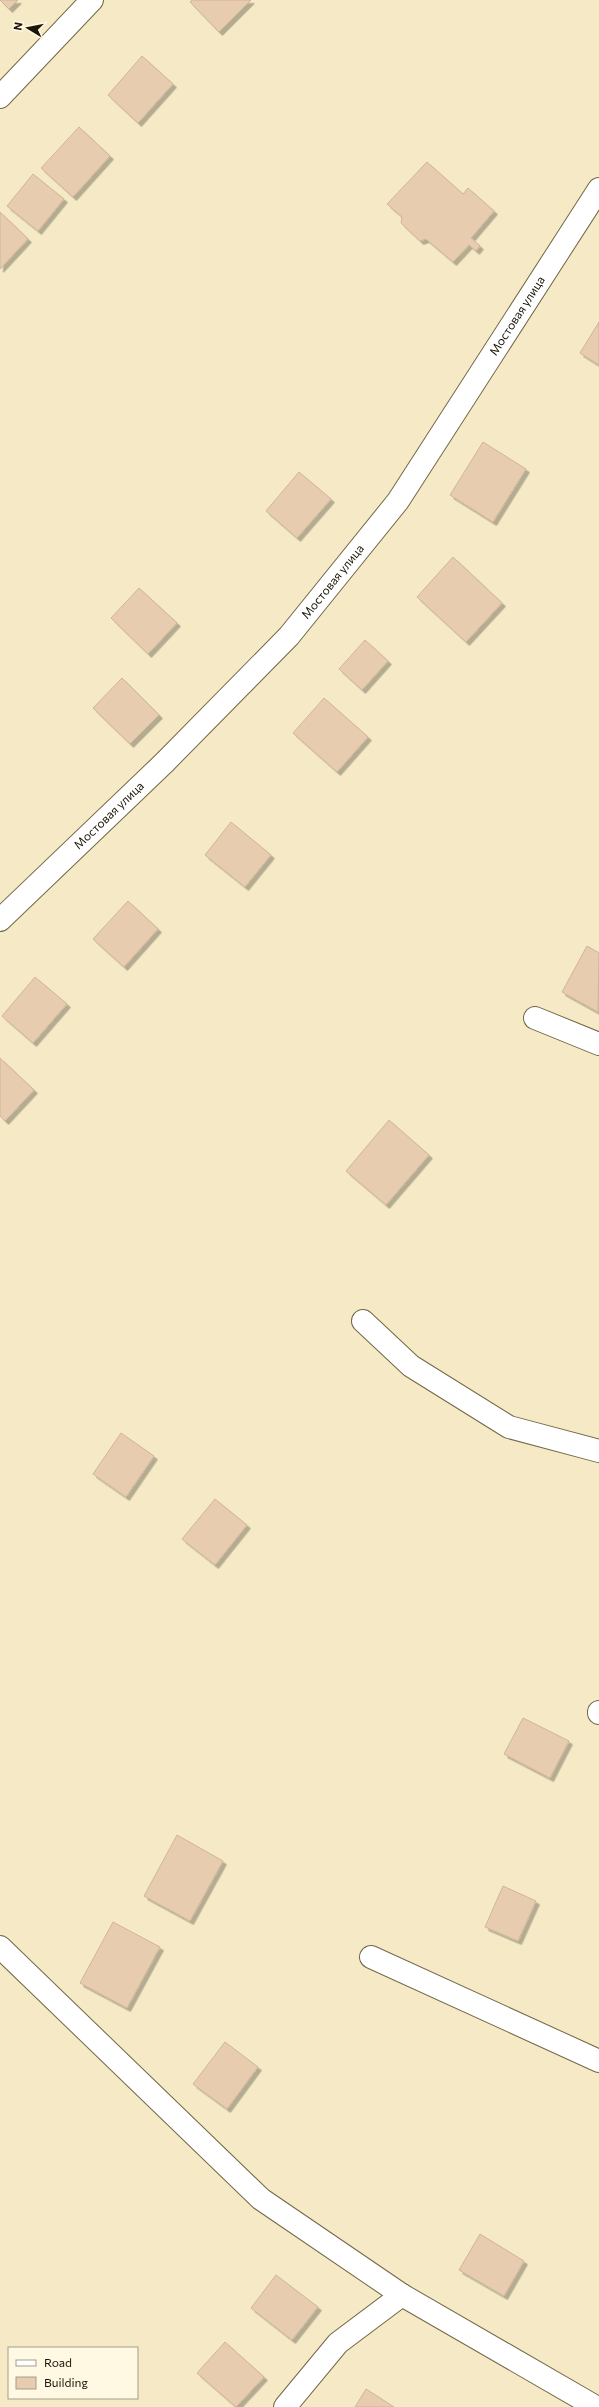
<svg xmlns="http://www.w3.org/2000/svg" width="599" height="2407" viewBox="0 0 599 2407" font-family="Commissioner,sans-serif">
	<defs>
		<filter id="shadow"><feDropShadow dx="3.5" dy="3.5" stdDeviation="0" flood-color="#0004"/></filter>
	</defs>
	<rect width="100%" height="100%" fill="#f6eac6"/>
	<g fill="#e8ccb0" stroke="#cfb499" filter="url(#shadow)">
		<polygon points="0,0 18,0 9,9"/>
		<polygon points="192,0 251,0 219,32 190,2"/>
		<polygon points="142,56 173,84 138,123 108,95"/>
		<polygon points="79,127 110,156 73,197 41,168"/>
		<polygon points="427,162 463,194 468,188 494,211 471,238 480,246 476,251 469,245 453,262 426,239 420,241 401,223 402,217 387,204"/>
		<polygon points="33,174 64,199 38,231 7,206"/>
		<polygon points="0,212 28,239 0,269"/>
		<polygon points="599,322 599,365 580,353"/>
		<polygon points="483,442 526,469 493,522 450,495"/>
		<polygon points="299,472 331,499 297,538 266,511"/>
		<polygon points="453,557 502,603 466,642 417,597"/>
		<polygon points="139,588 177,623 148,654 111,618"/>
		<polygon points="365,640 388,661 362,690 339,669"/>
		<polygon points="122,678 159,715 130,744 93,708"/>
		<polygon points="324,698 368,737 337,772 293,733"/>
		<polygon points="231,822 271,855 245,887 205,855"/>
		<polygon points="128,901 158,929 124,967 93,939"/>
		<polygon points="587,946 599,953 598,1012 562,992"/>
		<polygon points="35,977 67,1004 33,1043 2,1016"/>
		<polygon points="0,1058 34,1090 5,1121 0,1116"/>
		<polygon points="389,1120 429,1155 386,1205 346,1171"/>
		<polygon points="121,1433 154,1456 126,1497 93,1474"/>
		<polygon points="215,1499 247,1525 215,1565 182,1539"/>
		<polygon points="523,1718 569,1741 550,1778 504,1754"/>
		<polygon points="177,1835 223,1861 190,1921 144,1896"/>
		<polygon points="503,1886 536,1901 518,1941 485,1927"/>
		<polygon points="113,1922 160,1947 127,2008 80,1983"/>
		<polygon points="225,2042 258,2067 227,2109 193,2084"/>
		<polygon points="480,2234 524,2261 504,2296 459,2270"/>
		<polygon points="276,2275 318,2307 292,2340 251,2308"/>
		<polygon points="225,2342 264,2377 236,2407 197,2373"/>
		<polygon points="366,2389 394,2407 355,2407"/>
	</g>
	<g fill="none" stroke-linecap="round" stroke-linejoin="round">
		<defs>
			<g id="minor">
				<polyline points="0,97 92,0"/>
				<path id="s1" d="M0 920 165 762 289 636 398 501 599 189"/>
				<polyline points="535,1018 599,1044"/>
				<polyline points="363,1321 411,1366 509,1427 599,1451"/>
				<polyline points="599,1712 599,1713"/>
				<polyline points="0,1947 261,2199 402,2295"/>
				<polyline points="371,1957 599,2061"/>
				<polyline points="285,2407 338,2343 402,2295 596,2407"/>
			</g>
		</defs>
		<use href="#minor" stroke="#726747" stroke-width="24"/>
		<use href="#minor" stroke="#fff" stroke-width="22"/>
	</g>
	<g text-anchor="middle" stroke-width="4" stroke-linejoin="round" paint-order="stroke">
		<g font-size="12" fill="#1a1609" stroke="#fff8e2">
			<text dy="4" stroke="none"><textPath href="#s1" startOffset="799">Мостовая улица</textPath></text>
			<text dy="4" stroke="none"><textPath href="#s1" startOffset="475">Мостовая улица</textPath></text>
			<text dy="4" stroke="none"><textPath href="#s1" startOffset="151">Мостовая улица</textPath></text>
		</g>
	</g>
	<rect x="8" y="2347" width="130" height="52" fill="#fff8e2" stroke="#a39e8b"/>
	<rect x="16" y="2360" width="20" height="6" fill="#ffffff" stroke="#a39e8b"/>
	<text x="44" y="2367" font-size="12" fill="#1a1609">Road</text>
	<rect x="16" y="2377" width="20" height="12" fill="#e8ccb0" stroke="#a39e8b"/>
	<text x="44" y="2387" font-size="12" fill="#1a1609">Building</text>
	<g transform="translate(28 28) rotate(280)" stroke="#fff8e2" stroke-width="3" paint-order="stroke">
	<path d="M0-3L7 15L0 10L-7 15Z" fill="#1a1609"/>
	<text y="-6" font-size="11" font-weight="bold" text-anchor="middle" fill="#1a1609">N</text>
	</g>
</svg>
